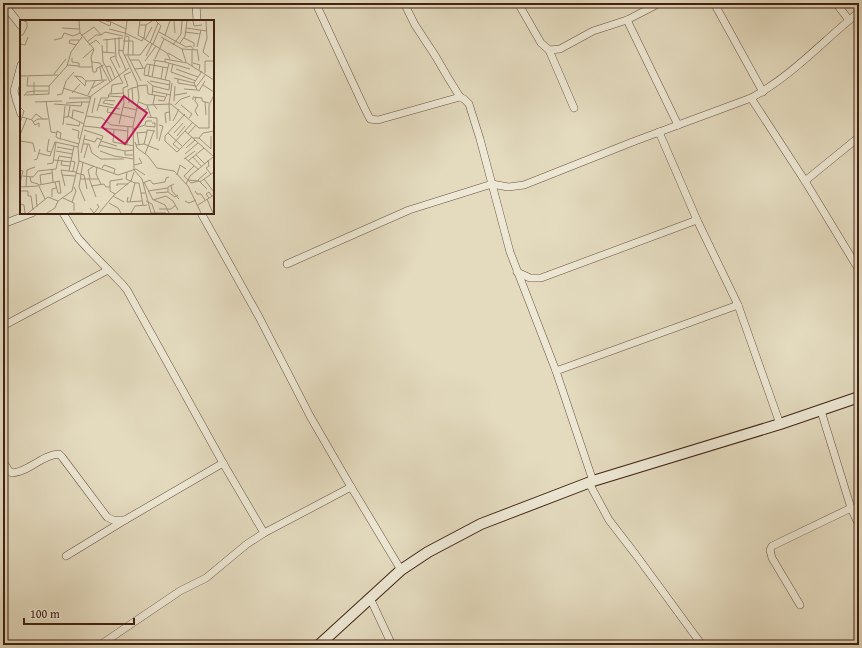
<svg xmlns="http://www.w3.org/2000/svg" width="862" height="648" viewBox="0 0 862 648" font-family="'Gentium Book Plus',serif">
	<rect width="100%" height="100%" fill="#e4dbbf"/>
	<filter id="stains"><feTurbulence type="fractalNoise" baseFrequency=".005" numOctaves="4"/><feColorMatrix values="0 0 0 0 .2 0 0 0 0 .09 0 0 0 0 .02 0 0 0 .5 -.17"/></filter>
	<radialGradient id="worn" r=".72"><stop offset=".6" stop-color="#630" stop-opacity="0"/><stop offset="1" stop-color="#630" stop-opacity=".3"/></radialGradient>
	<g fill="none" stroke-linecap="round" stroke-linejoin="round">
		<defs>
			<g id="street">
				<polyline points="3,3 21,26"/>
				<polyline points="196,3 197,21"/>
				<polyline points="404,3 415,25 436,57 447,76 460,97 464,99 469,104 480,139 510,252 556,371 593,481"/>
				<polyline points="518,3 541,43 549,50 574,108"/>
				<polyline points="714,3 763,92"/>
				<polyline points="836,3 849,20"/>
				<polyline points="317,6 364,107 370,119 378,120 460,97"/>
				<polyline points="627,20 678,125"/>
				<polyline points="549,50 560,49 593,31 627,20 660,3"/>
				<polyline points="21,65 14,91 16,99 21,114"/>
				<polyline points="751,98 805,181 859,270"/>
				<polyline points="659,132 697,220 738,305 780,424"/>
				<polyline points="805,181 859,137"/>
				<polyline points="63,213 78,238 88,249 122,284 127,290 223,463 264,533"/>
				<polyline points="201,213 259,317 310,416 351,487 359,500 401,570"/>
				<polyline points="3,224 32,213"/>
				<path d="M287 264 409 210 492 184 508 187 524 185 635 141 751 98C792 76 823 41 859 12"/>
				<polyline points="517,272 530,278 541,278 697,220"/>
				<polyline points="3,326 108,270"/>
				<polyline points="556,371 738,305"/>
				<polyline points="821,411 851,508 859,525"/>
				<path d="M3 461 9 471 12 473C29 472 41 455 59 454L62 457 107 517 113 520H125"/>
				<polyline points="589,483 609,520 636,555 702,645"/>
				<polyline points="66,556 125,520 223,463"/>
				<polyline points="370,598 392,645"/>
				<polyline points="800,605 772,558 770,550 772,546 851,508"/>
				<polyline points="100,645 180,591 206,578 247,544 264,533 351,487"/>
			</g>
			<polyline id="secondary" points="319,645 401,570 428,552 481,524 593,481 780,424 859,397"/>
		</defs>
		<use href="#street" stroke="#6a503e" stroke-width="8"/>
		<use href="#secondary" stroke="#422213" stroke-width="12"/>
		<use href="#street" stroke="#ede8d5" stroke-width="7"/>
		<use href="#secondary" stroke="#ede8d5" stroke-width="10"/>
	</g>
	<g transform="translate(20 20)">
		<rect width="194" height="194" fill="#e4dbbf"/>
		<path fill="none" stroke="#a3917a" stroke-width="1" d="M59 1 60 13 74 29M79 1 90 6 91 2 86 1M107 1 103 32 117 62 119 78 113 106 114 150 122 159 131 193M120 1 118 15 147 33 150 39M154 1 155 13M173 1 174 6 182 5M186 1 187 18 183 32 189 37M91 2 106 9M119 5H126L132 1M42 8 59 9M166 8 187 11M89 9 105 13M139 12 166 27 171 26 174 30M165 12 180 14M105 13 122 21 124 17M0 15H3L7 7V2L4 1M145 15 150 1M61 16 74 7 81 15 85 12 103 16M106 16 109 17 108 35M141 17 162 29 166 42M95 18 96 39 100 48M124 18 126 5M164 18 174 23V27M87 19V32M34 20 42 18 44 13 53 16 60 13M83 20 103 18M125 20 132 7M103 21H113V35M67 22 76 15H81M130 23 138 3M160 23 165 16 167 1M0 24 5 25 8 17M133 24 141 6 136 1M56 25 49 23 50 20H59M69 25 76 20 80 24M82 25 83 42 86 47 90 46 95 58M153 25 161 14 162 1M177 27 181 10M74 29 71 37 73 52H76L77 48 84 45M162 29 177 30M177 29 179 41M99 31V17M103 31 99 30V34L106 50M82 32 95 33M148 33 162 41M104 35H120L129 23M95 36 90 38 103 63M108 36 121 61M126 36 132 24M52 38V42L59 43V47H72M63 38 73 29M135 39 144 19M110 40H119L123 48M133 40 145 42M125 41 136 26M72 42 80 43 90 62M173 43 180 45 179 50M153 44 151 52 176 61M47 45 59 46M172 46V30M80 47 82 60M86 47 92 61M109 48 71 76 58 127 59 141 98 155 116 149 125 155M125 48 127 44 148 48M114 49 125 48 124 55 150 61 149 70M156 49 178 57M170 49 145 42V39L167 43 194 60M182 51 174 63 177 70 179 71 185 61M185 53V41H194M34 54 46 39M0 56 38 55M54 56 62 57 66 61M55 56 65 66 66 61M128 56 130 44M8 57 7 66H29L47 46 51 32 62 17M132 57 135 41M154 58 174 63M141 59 143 47M158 59V63L176 66M145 60 149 43M66 61 87 60M127 61 133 66 132 75M130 61 150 65M183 65 194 72M117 66 127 65 128 74 145 77M133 66 149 70M176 67 186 54M43 68 71 77M72 68 84 61M164 69 177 70M15 71H28M132 71 151 75M52 73 60 64M91 74 92 65 103 63M6 75 29 74V66M14 75V62M37 75 42 74 46 61 54 52M68 75 75 61M135 75 133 84 137 89M155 75 167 73M4 76 7 72 15 71M88 76 104 77M176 77 175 81 178 85 175 91 178 96M49 78H70M138 80 144 81 147 74M173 80V77L182 78V81L189 83M26 81 31 112 37 113M154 81 155 66M15 82 42 81M119 82 126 85 151 84 179 108H189V85L194 75M185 82 186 95M46 83 62 82M109 83 108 70 112 68M113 83 112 68 117 67M34 84 61 86 62 82H70M149 84 152 63M149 84 150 101M78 85 100 89M94 85 83 83 85 80 95 81M127 85 131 97M155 85 161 79 170 76M161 85 172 94 169 98M0 87 4 91 0 103M103 87 117 90M88 88 87 92 114 98M117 88 126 90 128 87M77 91 81 78H88L89 74 104 73M72 93 75 78M165 94 145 116V121L157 132 172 117M48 96 64 104M66 96 82 98 91 105 113 107M2 97 12 100 15 105 19 103V107M44 97H48L50 86M127 97 137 98V119M52 99 53 90 64 93M11 100 16 94 23 99M153 101 159 89M13 102 18 99H28M146 103 145 93 149 92M46 104 59 106 60 102M99 104 104 83 103 68 108 66 104 55 111 52M43 105 45 86M139 105 143 106 139 121M64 106 108 111M125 106 135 107V103H132M52 109 59 111 58 118 60 119M113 109 125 105 126 101H132M64 110 83 116 78 128M165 111 193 136M117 112 119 125M117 113 127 112V110L135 111M148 113 162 126M154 113 163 103M168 114 176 105M0 115 7 98M157 116 165 106M173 118H179L191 129V116M179 118 183 113 194 111M29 119 27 131 31 132M40 119 41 113 37 111 36 117 40 119H42L45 120 59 124M64 119 75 122 77 118 82 120M0 121 13 123 15 132M81 121 97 126M93 122 114 126M93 122 94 110M115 122 117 128 128 136 137 148 154 151 168 166 181 193M63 124H69L72 133 81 139H104M124 124 127 112M79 125 105 131M107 125 108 107M116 125 124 124 139 130M37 127 53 130M166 128 175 120M113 130 105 131V135H113M160 130 153 124 173 102M36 131 53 134M80 131 94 136 114 139M18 133 30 136 35 122 58 127M61 133 65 115M125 134 134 111M165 134 178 123M176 135 185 144M173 137 182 147M64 138 68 124M165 138 179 150M164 139 175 131M14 140 17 139 20 129M34 140 51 142M42 140 41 145 50 146M188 140 189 146 186 148 191 154M51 141 55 142 53 151M168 141 184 128M63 142 59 167 65 181M27 144 33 143 36 122M114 145 122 143 119 138M174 146 164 156 171 163 179 161M77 147 76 154 81 164M82 148 84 145 90 147 95 149 94 153M32 149 33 162M0 150 3 151 0 163M49 151 54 126M107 152 106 159 115 163 110 182M56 153 64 155 67 169M42 155 55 156M157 155 160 145 166 149M3 156 13 157 18 151 36 149 39 136 52 138M10 157 11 162 18 164 25 179M69 158 76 177M70 158 68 150 74 146M60 159H78M184 159 194 172M168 160 179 161 187 169M178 160 187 152M35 162 38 173H41L39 161M124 162 133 180 146 176 153 181 158 190M180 162 194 152M115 163H119L121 173H125M123 163 130 160 133 164 145 162 146 158 149 157M21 164 20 155 32 153M166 164 170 156 193 137M19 165 40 161M151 165 152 171 159 179M45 166 41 150 56 152M71 166 84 164 86 167H90V171L95 174M97 166V164H108M0 167 18 166M6 167 7 150 15 147M90 167V161L103 159M0 171H8V176H11L13 190M128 171 148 168M175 171 177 174H181L185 180M148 172 155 177 158 175M121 173 123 185M136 173 148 172V167L154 164M16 174 17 187M93 176 104 182M32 177V169L36 168M108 177 107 182 122 181M43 178 54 183V191M189 178 186 174 189 172 192 176M187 179 193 193M134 180 145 185 149 193M126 181 132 184 135 193M165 181 169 183 176 180M52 182 56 171 54 167M89 183 98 188 101 193M0 184 4 185 5 193M178 185 194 175M70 188 74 193 79 187 77 184M139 189H151L156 185M8 193 28 177 38 181 52 171 59 141M27 193 35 188 38 181M49 193H63M79 193 94 175 111 161 114 152M111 193 115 186 127 185M131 193H146"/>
		<path fill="#c2185b" fill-opacity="0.15" stroke="#c2185b" stroke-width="2" d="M104 76 127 93 105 124 82 107Z"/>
		<rect width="194" height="194" fill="none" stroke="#422213" stroke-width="2"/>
	</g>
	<rect width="862" height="648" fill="none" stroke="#e4dbbf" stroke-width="16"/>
	<rect x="4" y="4" width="854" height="640" fill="none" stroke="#422213" stroke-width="2"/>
	<rect x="8" y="8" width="846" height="632" fill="none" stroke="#422213"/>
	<path d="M24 618v6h110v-6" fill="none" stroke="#422213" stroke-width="2"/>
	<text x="30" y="618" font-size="12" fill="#422213" stroke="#ede8d5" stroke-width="3" paint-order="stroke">100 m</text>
	<rect width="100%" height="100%" filter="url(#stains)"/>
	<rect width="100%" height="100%" fill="url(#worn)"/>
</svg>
